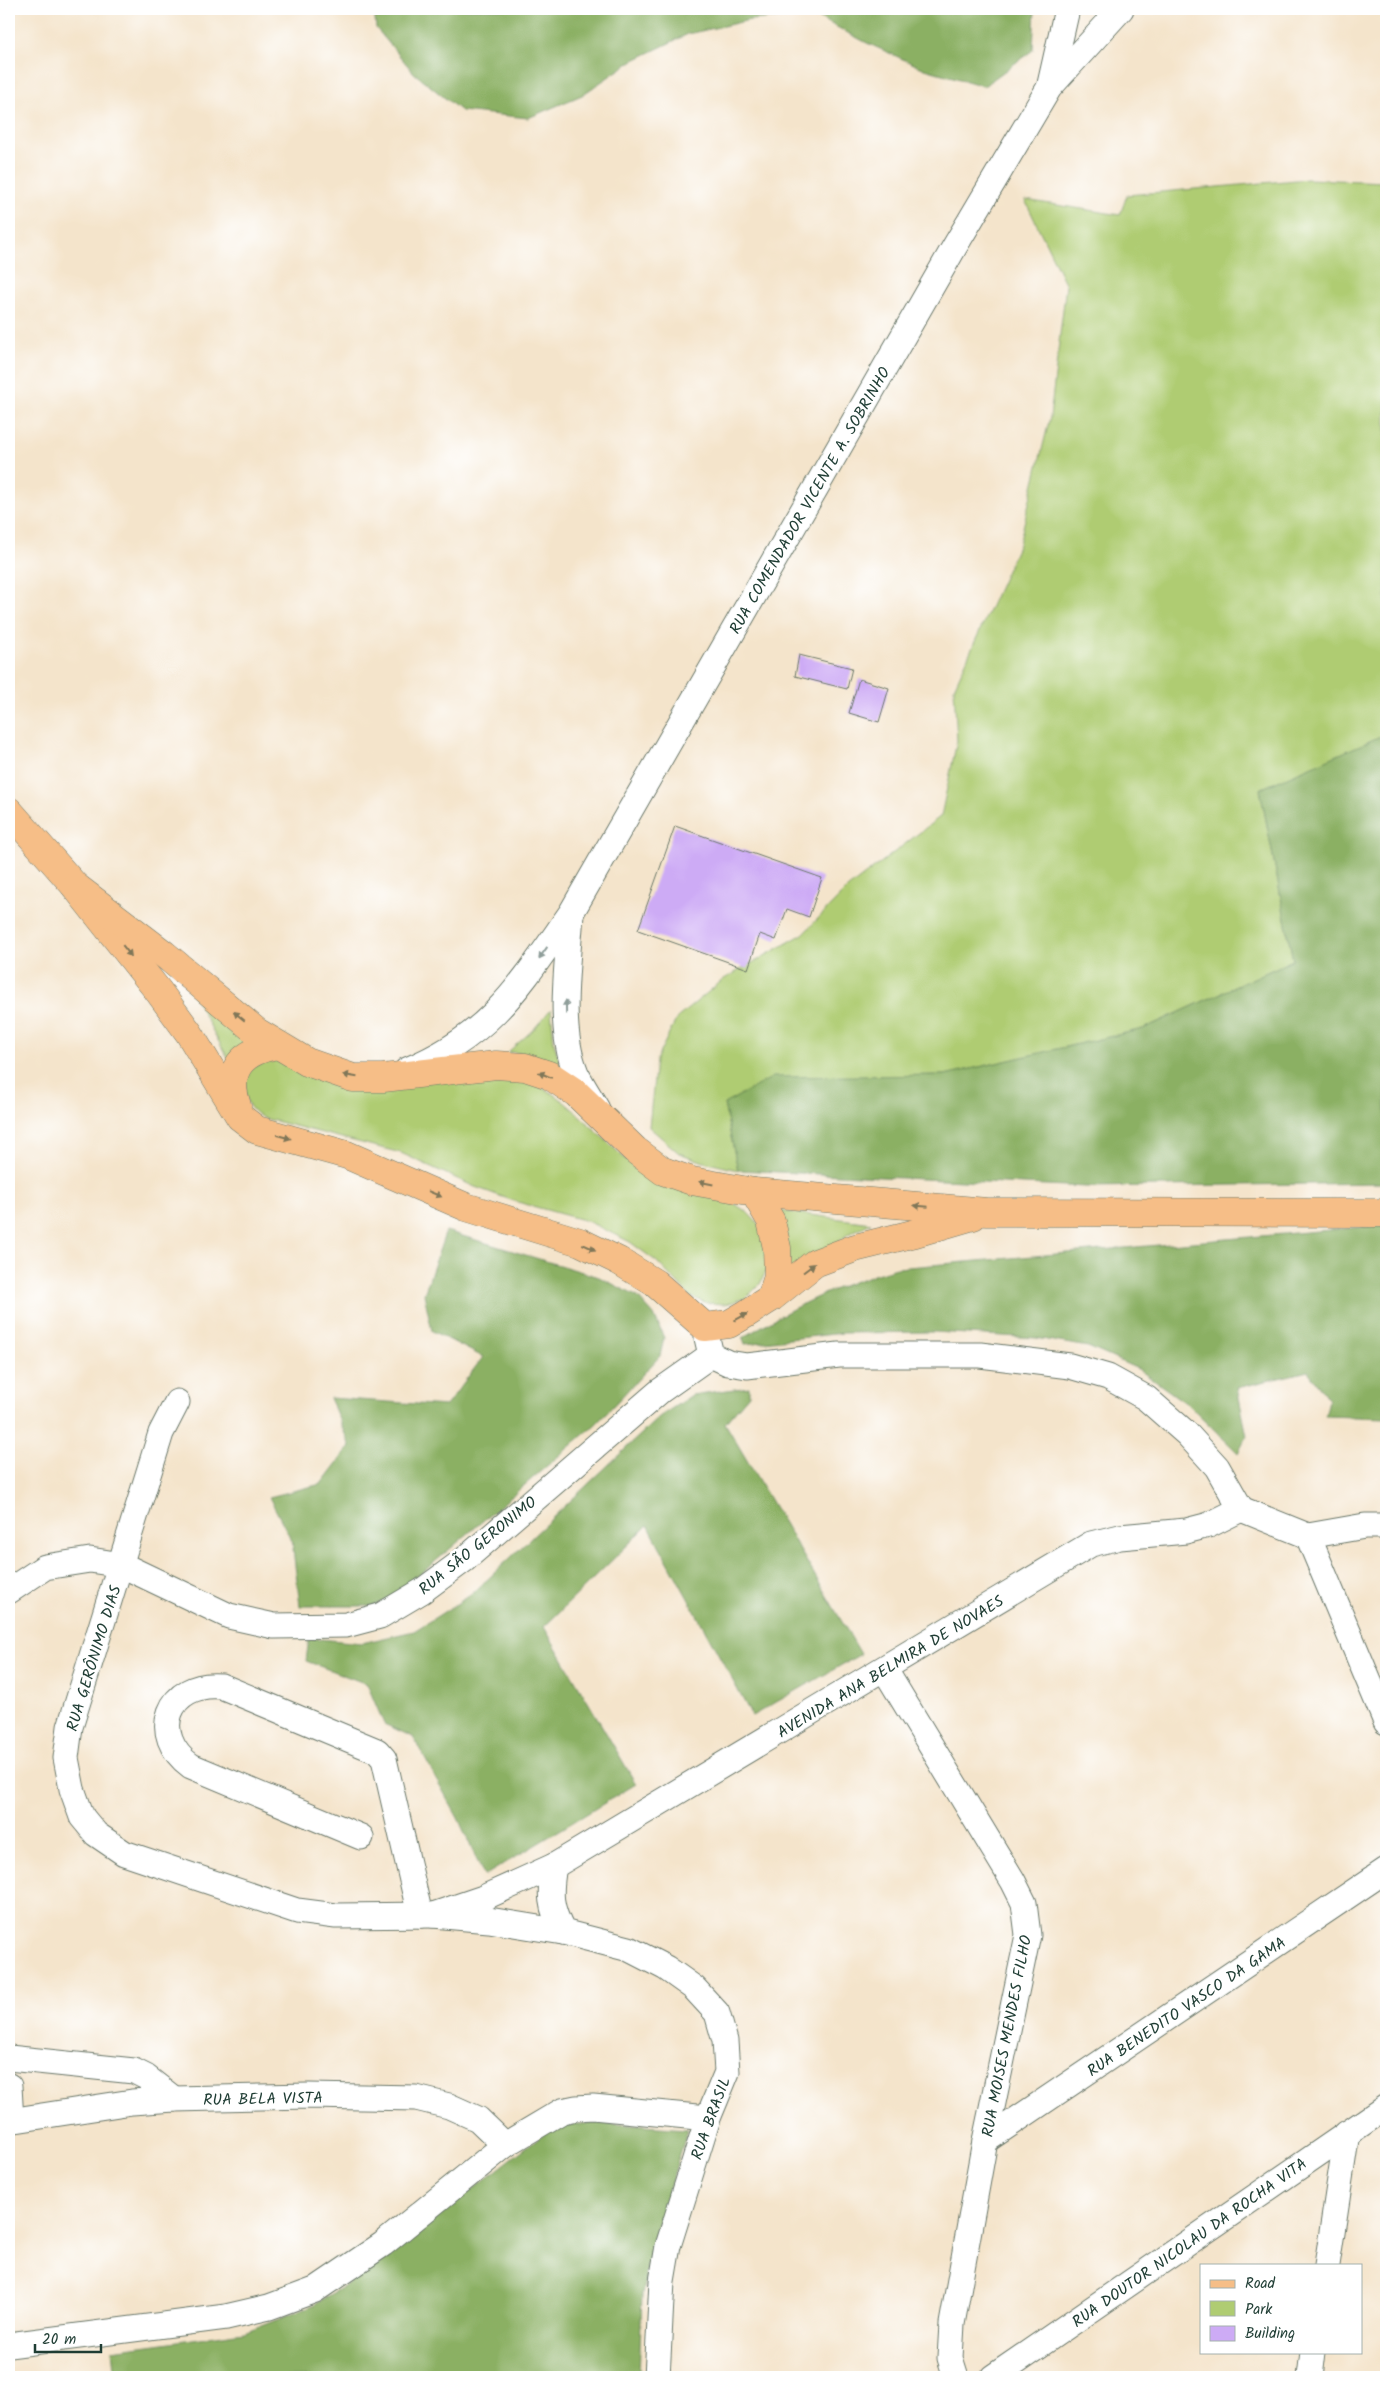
<svg xmlns="http://www.w3.org/2000/svg" width="1395" height="2386" viewBox="0 0 1395 2386" font-family="Kalam,sans-serif">
	<rect width="100%" height="100%" fill="#fff"/>
	<filter id="ink" filterUnits="userSpaceOnUse"><feTurbulence type="fractalNoise" baseFrequency=".02" numOctaves="2"/><feDisplacementMap in="SourceGraphic" scale="10" xChannelSelector="R" yChannelSelector="G"/><feConvolveMatrix kernelMatrix="1 2 1 2 8 2 1 2 1" color-interpolation-filters="sRGB"/></filter>
	<filter id="wash" filterUnits="userSpaceOnUse"><feTurbulence type="fractalNoise" baseFrequency=".0096" numOctaves="4" result="noise"/><feDisplacementMap in="SourceGraphic" scale="20" xChannelSelector="R" yChannelSelector="G"/><feGaussianBlur stdDeviation="1.12" result="paint"/><feColorMatrix in="noise" values="0 0 0 0 0 0 0 0 0 0 0 0 0 0 0 0 0 1.4 0 .05"/><feComposite in="paint" operator="in"/></filter>
	<g filter="url(#wash)">
		<rect width="100%" height="100%" fill="#f4e4cb"/>
		<g fill="#afcc72" stroke="#678453">
			<polygon points="1308,179 1386,182 1386,716 1384,735 1260,789 1293,960 1143,1029 945,1075 773,1078 724,1104 738,1170 704,1162 679,1153 649,1127 656,1060 677,1018 724,979 803,934 847,889 941,816 957,741 954,688 1019,544 1050,417 1066,285 1025,200 1120,215 1127,195"/>
			<polygon points="192,993 250,1042 230,1062"/>
			<path d="M551 1009 554 1043 562 1069C542 1056 531 1054 508 1052L534 1029Z"/>
			<path d="M270 1058 513 1077 532 1082 557 1096 577 1113 638 1171 665 1185 729 1200 747 1212 763 1229 768 1267 760 1284 746 1298 726 1304 707 1303 691 1297 656 1261 630 1242 587 1221 514 1201 475 1187 401 1153 263 1118C242 1105 245 1095 246 1071Z"/>
			<polygon points="773,1210 871,1223 848,1234 815,1263 788,1276"/>
		</g>
		<g fill="#8bb064" stroke="#55764c">
			<polygon points="374,9 1035,9 1033,50 984,86 925,69 867,43 814,15 750,20 688,34 632,61 582,95 528,118 461,111 414,73 376,28"/>
			<polygon points="1386,715 1386,1183 1086,1187 738,1170 724,1104 773,1077 945,1075 1143,1029 1293,960 1260,789 1383,735"/>
			<path d="M1386 1225V1418L1325 1416 1329 1400 1308 1371 1237 1388 1247 1436 1238 1453 1190 1406 1138 1369 1088 1347 1036 1338 934 1332 843 1333 745 1344 743 1338C791 1307 842 1283 897 1268Z"/>
			<polygon points="446,1231 599,1277 638,1297 654,1315 664,1338 660,1356 596,1424 395,1596 372,1606 300,1606 292,1541 269,1497 321,1484 350,1446 330,1398 446,1406 483,1357 432,1331 424,1294"/>
			<polygon points="749,1387 749,1395 725,1423 861,1654 752,1716 648,1525 544,1627 636,1784 484,1876 458,1818 413,1737 384,1724 367,1684 306,1661 309,1638 362,1643 414,1631 472,1594 659,1417 692,1395"/>
			<polygon points="599,2123 688,2129 651,2247 642,2294 639,2377 115,2377 112,2350 244,2332 313,2305 371,2269 548,2130 573,2124"/>
		</g>
		<g id="blocks">
			<g fill="#cdabf5">
				<polygon points="799,655 852,668 847,689 795,676"/>
				<polygon points="859,679 889,688 879,722 849,713"/>
				<polygon points="675,826 822,878 809,917 787,909 776,940 760,934 748,969 638,930"/>
			</g>
		</g>
	</g>
	<g filter="url(#ink)">
		<use href="#blocks" fill-opacity="0" stroke="#6a7769" stroke-width="1"/>
		<g fill="none" stroke-linecap="round" stroke-linejoin="round">
			<defs>
				<g id="minor">
					<polyline points="1050,84 1067,9"/>
					<path d="M571 914C568 962 557 1027 576 1073 582 1085 590 1097 597 1109"/>
					<path d="M407 1070C492 1035 521 984 571 913L955 246 1049 88 1121 9"/>
					<polyline points="707,1338 711,1355 728,1363 747,1366 839,1355 980,1355 1070,1366 1108,1377 1146,1398 1187,1434 1217,1467 1241,1509"/>
					<polyline points="177,1402 161,1433 70,1727 66,1758 72,1789 82,1817 96,1834 124,1853 297,1911 336,1916 433,1915"/>
					<polyline points="1241,1509 1308,1536 1365,1526 1386,1526"/>
					<polyline points="1308,1536 1386,1722"/>
					<polyline points="9,1591 45,1567 90,1560 122,1565 229,1616 274,1626 346,1625 380,1616 422,1591 464,1560 660,1391 711,1355"/>
					<polyline points="885,1670 1013,1881 1024,1903 1028,1935 985,2141 952,2324 950,2358 956,2377"/>
					<path d="M361 1837 191 1766C148 1735 168 1681 221 1686L377 1751 384 1759 420 1915"/>
					<path d="M554 1866C549 1894 550 1908 563 1932L629 1949 666 1968 694 1988 717 2013 725 2041 727 2072 708 2118 668 2246 662 2281 657 2377"/>
					<polyline points="563,1932 489,1920 433,1915 483,1898 554,1866 1091,1544 1120,1537 1186,1531 1209,1525 1241,1509"/>
					<polyline points="9,2058 134,2071 146,2077 174,2099"/>
					<polyline points="9,2086 11,2121"/>
					<polyline points="9,2121 132,2102 174,2099 309,2096 416,2098 449,2106 478,2119 505,2145"/>
					<polyline points="985,2141 1386,1870"/>
					<polyline points="1327,2265 1347,2133"/>
					<polyline points="9,2345 226,2317 269,2307 315,2290 383,2244 505,2145 562,2111 576,2108 593,2107 708,2118"/>
					<polyline points="993,2377 1386,2107"/>
					<polyline points="1310,2377 1313,2352"/>
				</g>
				<g id="major">
					<polyline points="9,811 75,886 159,992 189,1033 240,1117 257,1130 347,1155 466,1207 580,1242 619,1261 655,1283 705,1327 729,1324 746,1314 771,1298 815,1263 855,1248 912,1234 973,1216"/>
					<polyline points="75,886 164,954 257,1032 307,1062 353,1078 383,1078 496,1065 525,1067 549,1075 576,1093 635,1150 663,1171 692,1181 754,1192 987,1212 1386,1213"/>
					<path d="M237 1106C225 1069 242 1051 278 1045"/>
					<polyline points="754,1192 771,1221 777,1248 778,1277 771,1298"/>
				</g>
			</defs>
			<use href="#minor" stroke="#6a7769" stroke-width="27"/>
			<use href="#major" stroke="#6a7769" stroke-width="29"/>
			<use href="#minor" stroke="#fff" stroke-width="25"/>
			<use href="#major" stroke="#f6be87" stroke-width="28"/>
		</g>
		<defs><path id="oneway-solid" d="M-6-.8H1V-3.2L6.5 0L1 3.2V.8H-6Z" transform="scale(1.25)"/></defs>
		<g fill="#807759">
			<use href="#oneway-solid" transform="translate(127 951) rotate(52)"/>
			<use href="#oneway-solid" transform="translate(239 1016) rotate(-140)"/>
			<use href="#oneway-solid" transform="translate(545 1075) rotate(-158)"/>
			<use href="#oneway-solid" transform="translate(350 1076) rotate(-170)"/>
			<use href="#oneway-solid" transform="translate(284 1137) rotate(15)"/>
			<use href="#oneway-solid" transform="translate(706 1183) rotate(-169)"/>
			<use href="#oneway-solid" transform="translate(435 1194) rotate(23)"/>
			<use href="#oneway-solid" transform="translate(921 1206) rotate(-175)"/>
			<use href="#oneway-solid" transform="translate(589 1247) rotate(25)"/>
			<use href="#oneway-solid" transform="translate(809 1268) rotate(-37)"/>
			<use href="#oneway-solid" transform="translate(741 1317) rotate(-29)"/>
		</g>
		<g fill="#8f9e9a">
			<use href="#oneway-solid" transform="translate(543 953) rotate(125)"/>
			<use href="#oneway-solid" transform="translate(566 1007) rotate(-91)"/>
		</g>
	</g>
	<g text-anchor="middle" stroke-width="5" stroke-linejoin="round" paint-order="stroke">
		<g font-size="16" fill="#1f3d34" stroke="#fff">
			<text transform="translate(809 500) rotate(-60)" y="6">RUA COMENDADOR VICENTE A. SOBRINHO</text>
			<text transform="translate(477 1545) rotate(-39)" y="6">RUA SÃO GERONIMO</text>
			<text transform="translate(93 1658) rotate(-73)" y="6">RUA GERÔNIMO DIAS</text>
			<text transform="translate(890 1666) rotate(-31)" y="6">AVENIDA ANA BELMIRA DE NOVAES</text>
			<text transform="translate(1186 2006) rotate(-34)" y="6">RUA BENEDITO VASCO DA GAMA</text>
			<text transform="translate(1006 2036) rotate(-79)" y="6">RUA MOISES MENDES FILHO</text>
			<text transform="translate(263 2098) rotate(-1)" y="6">RUA BELA VISTA</text>
			<text transform="translate(710 2118) rotate(-70)" y="6">RUA BRASIL</text>
			<text transform="translate(1189 2242) rotate(-35)" y="6">RUA DOUTOR NICOLAU DA ROCHA VITA</text>
		</g>
	</g>
	<rect width="1395" height="2386" fill="none" stroke="#fff" stroke-width="30"/>
	<rect x="1200" y="2264" width="162" height="90" fill="#ffffff" stroke="#a5b1ae"/>
	<rect x="1210" y="2280" width="25" height="8" fill="#f6be87" stroke="#a5b1ae"/>
	<text x="1245" y="2288" font-size="15" fill="#1f3d34">Road</text>
	<rect x="1210" y="2301" width="25" height="15" fill="#afcc72" stroke="#a5b1ae"/>
	<text x="1245" y="2314" font-size="15" fill="#1f3d34">Park</text>
	<rect x="1210" y="2326" width="25" height="15" fill="#cdabf5" stroke="#a5b1ae"/>
	<text x="1245" y="2338" font-size="15" fill="#1f3d34">Building</text>
	<path d="M35 2344v8h66v-8" fill="none" stroke="#1f3d34" stroke-width="2.5"/>
	<text x="42" y="2344" font-size="15" fill="#1f3d34" stroke="#ffffff" stroke-width="4" paint-order="stroke">20 m</text>
</svg>
